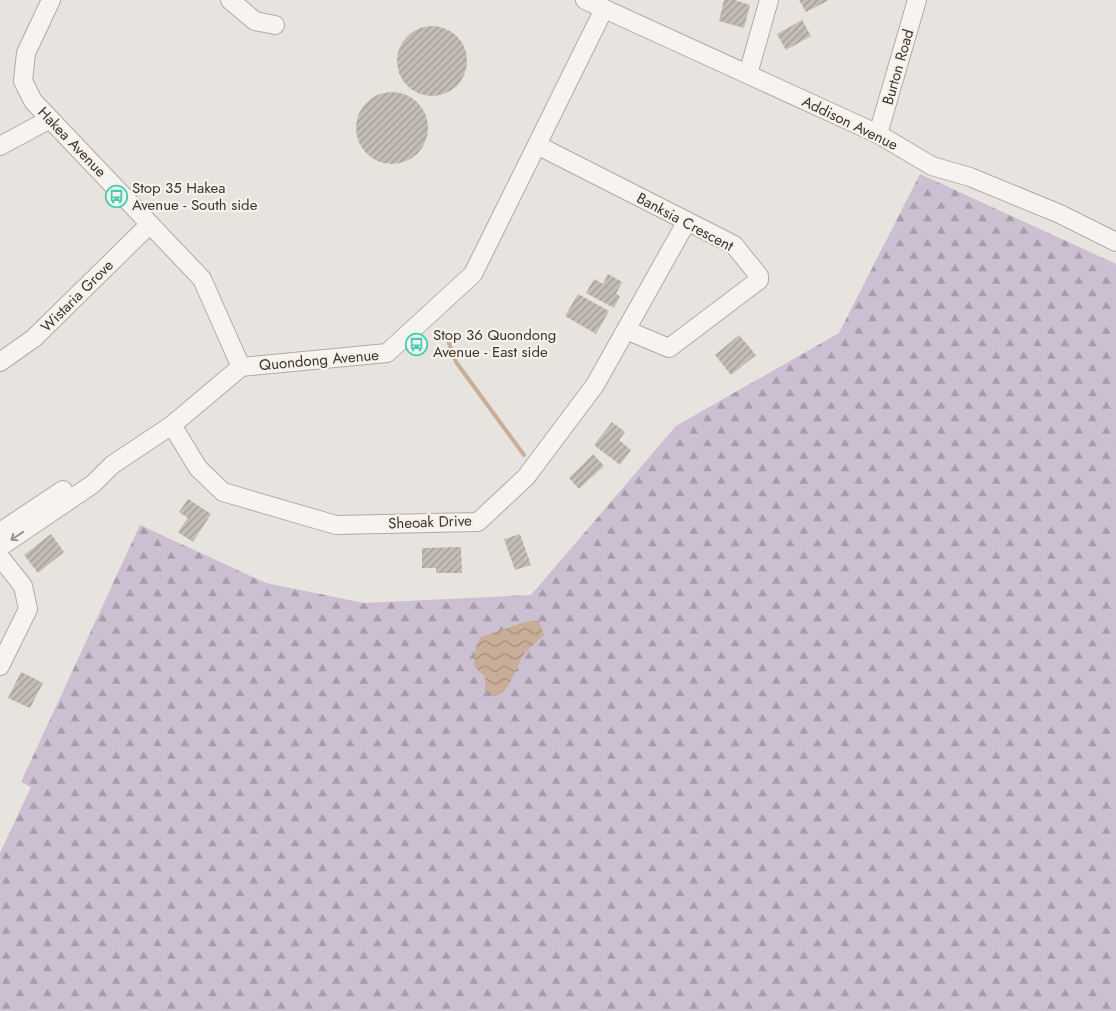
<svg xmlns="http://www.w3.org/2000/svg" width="1116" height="1011" viewBox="0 0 1116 1011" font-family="Jost,sans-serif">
	<defs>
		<pattern id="forest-firs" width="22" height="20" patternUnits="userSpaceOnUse" patternTransform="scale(1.25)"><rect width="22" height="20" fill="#ccbfd1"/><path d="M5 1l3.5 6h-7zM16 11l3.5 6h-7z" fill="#a79caa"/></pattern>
		<pattern id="water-waves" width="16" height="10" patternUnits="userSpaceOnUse" patternTransform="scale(1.25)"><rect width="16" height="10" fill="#c8ae98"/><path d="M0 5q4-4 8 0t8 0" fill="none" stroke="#a48e7c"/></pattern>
		<pattern id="building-hatch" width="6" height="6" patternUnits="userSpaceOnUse" patternTransform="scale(1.25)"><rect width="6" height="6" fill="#c4bdb5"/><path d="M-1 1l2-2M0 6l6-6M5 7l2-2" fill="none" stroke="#a19a93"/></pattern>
	</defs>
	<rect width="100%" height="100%" fill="#e7e3de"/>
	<polygon fill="url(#forest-firs)" points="920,174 1116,264 1116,1011 0,1011 0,853 31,787 21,782 140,525 266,583 364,603 531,595 676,426 839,333"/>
	<path fill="url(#water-waves)" d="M528 621H539L544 635C538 641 531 646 526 652 514 666 513 691 494 696L485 691V677L474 666 476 647 481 637Z"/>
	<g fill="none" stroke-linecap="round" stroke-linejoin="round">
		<polyline stroke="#c8ae98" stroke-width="4" points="446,335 456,362 524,455"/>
	</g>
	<g fill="url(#building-hatch)">
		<polygon points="724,0 735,0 750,5 744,28 719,21"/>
		<polygon points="799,0 829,0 806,12"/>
		<polygon points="802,20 811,36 786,50 777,34"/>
		<circle cx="432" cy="61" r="35"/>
		<circle cx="392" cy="128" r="36"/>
		<polygon points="608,274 622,282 616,294 620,296 614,308 586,293 594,279 603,284"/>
		<polygon points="578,294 609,311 596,334 565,316"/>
		<polygon points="739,335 756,355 731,375 715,355"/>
		<polygon points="612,422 625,432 619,440 631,450 620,465 594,445"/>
		<polygon points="593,454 604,466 579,489 569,478"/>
		<polygon points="188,499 211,514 193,542 178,532 188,518 179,512"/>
		<polygon points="51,534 64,552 38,573 24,555"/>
		<polygon points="520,534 531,565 515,570 504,539"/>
		<polygon points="461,547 462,573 436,573 436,568 422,568 422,548"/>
		<polygon points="21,672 43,683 30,708 8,698"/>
	</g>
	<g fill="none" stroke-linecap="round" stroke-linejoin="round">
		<defs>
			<g id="minor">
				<polyline points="51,0 26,53 23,81 33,101 202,279 241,367"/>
				<polyline points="230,0 255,21 275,25"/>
				<polyline points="585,0 878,134 932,166 970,177 1060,214 1116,242"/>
				<polyline points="748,74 769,0"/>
				<polyline points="878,134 917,0"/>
				<polyline points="537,145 734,245 759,276 759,280 669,348 626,330"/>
				<polyline points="0,146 50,119"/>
				<polyline points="0,362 34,338 150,224"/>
				<polyline points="172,425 198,468 223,492 336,525 478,522 526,477 595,385 687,221"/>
				<polyline points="0,532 63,490"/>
				<polyline points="0,547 93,484 112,465 172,425 241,367 387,353 473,274 604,9"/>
				<polyline points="0,557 23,586 28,609 0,666"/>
			</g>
		</defs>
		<use href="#minor" stroke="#b1aba3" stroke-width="20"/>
		<use href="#minor" stroke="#f6f3f0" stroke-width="18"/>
	</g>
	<defs><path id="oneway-shaft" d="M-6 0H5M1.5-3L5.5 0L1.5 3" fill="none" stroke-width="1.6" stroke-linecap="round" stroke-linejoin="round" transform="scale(1.25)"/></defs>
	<use stroke="#9a948c" href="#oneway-shaft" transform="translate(17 536) rotate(146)"/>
	<defs>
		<symbol id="bus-ring" viewBox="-11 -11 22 22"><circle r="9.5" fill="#f5f1ed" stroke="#41ceb1" stroke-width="1.5"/><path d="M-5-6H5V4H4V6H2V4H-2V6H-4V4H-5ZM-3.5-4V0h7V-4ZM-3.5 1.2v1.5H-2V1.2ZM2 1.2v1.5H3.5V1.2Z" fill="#41ceb1"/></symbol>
	</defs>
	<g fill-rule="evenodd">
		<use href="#bus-ring" x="104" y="184" width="25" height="25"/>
		<use href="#bus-ring" x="404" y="332" width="25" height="25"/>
	</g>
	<g text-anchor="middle" stroke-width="4.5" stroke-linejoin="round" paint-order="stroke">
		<g font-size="15" fill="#3e3427" stroke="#f5f1ed">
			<text transform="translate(898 67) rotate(-74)" y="5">Burton Road</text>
			<text transform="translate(850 123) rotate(26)" y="5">Addison Avenue</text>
			<text transform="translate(72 142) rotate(46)" y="5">Hakea Avenue</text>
			<text transform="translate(685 222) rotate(28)" y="5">Banksia Crescent</text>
			<text transform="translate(77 296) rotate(-45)" y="5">Wistaria Grove</text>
			<text transform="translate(319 360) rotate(-5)" y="5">Quondong Avenue</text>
			<text transform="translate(430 522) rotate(-2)" y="5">Sheoak Drive</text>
		</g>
		<g font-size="15" fill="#3e3427" stroke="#f5f1ed" text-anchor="start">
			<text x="132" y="193">Stop 35 Hakea<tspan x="132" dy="17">Avenue - South side</tspan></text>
			<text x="433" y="340">Stop 36 Quondong<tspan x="433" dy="17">Avenue - East side</tspan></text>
		</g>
	</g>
</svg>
